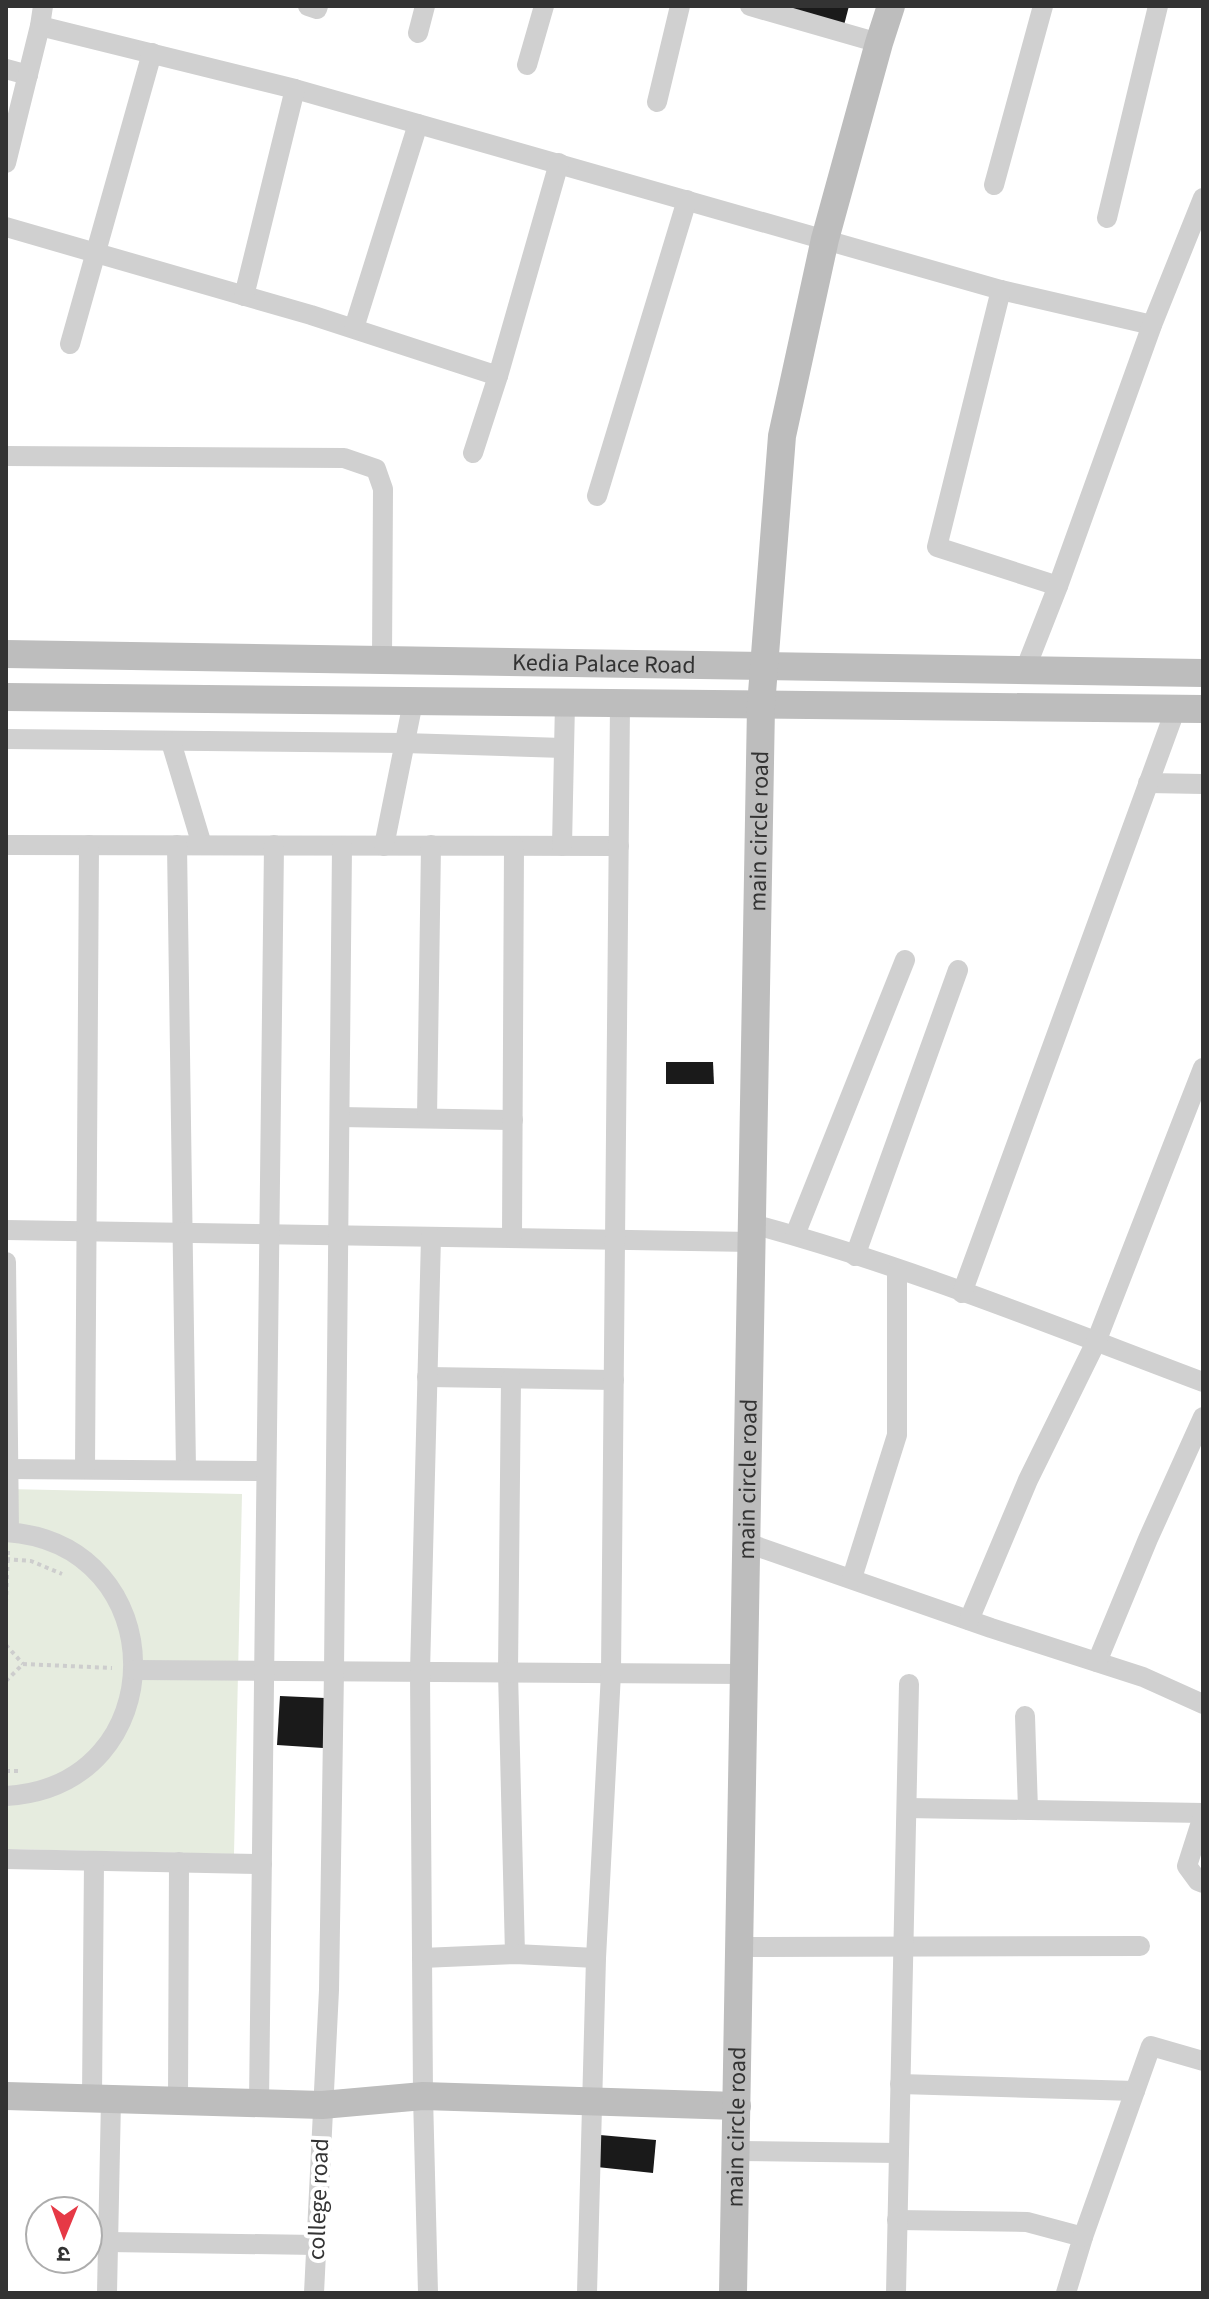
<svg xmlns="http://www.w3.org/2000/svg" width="1209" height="2299" viewBox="0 0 1209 2299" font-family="'Source Sans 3','Noto Sans Devanagari',sans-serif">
	<rect width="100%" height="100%" fill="#fff"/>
	<polygon fill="#e6ecdf" points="6,1489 242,1494 234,1854 6,1849"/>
	<g fill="#1a1a1a">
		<polygon points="774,6 849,6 843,29"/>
		<polygon points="666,1062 713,1062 714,1084 666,1084"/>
		<polygon points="280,1696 325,1698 323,1748 277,1745"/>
		<polygon points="600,2135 656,2140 653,2173 597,2167"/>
	</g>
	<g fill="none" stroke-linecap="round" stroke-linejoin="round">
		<g stroke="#cdcdcd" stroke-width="4" stroke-dasharray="4 4" stroke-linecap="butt">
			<polyline points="6,1559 31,1561 62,1574"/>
			<polyline points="6,1603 8,1550"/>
			<polyline points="6,1645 23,1664"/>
			<polyline points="6,1681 23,1664 112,1668"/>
			<polyline points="6,1771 20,1771"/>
		</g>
		<g stroke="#d0d0d0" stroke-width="20">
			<polyline points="308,6 317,9 318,6"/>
			<polyline points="750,6 879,43"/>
			<polyline points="40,26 295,89 1001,290 1152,325"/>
			<polyline points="418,33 425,6"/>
			<polyline points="527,65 544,6"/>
			<polyline points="6,69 28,75"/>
			<polyline points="657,102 680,6"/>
			<polyline points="6,163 40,26 43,6"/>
			<polyline points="994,185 1043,6"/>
			<polyline points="1107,218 1158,6"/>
			<polyline points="6,227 311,315 498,376 559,163"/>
			<polyline points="1001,290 937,547 1058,586"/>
			<polyline points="244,296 295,89"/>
			<polyline points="354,328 418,124"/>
			<polyline points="70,344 152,53"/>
			<polyline points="473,453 498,376"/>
			<polyline points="6,456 344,458 376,469 383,489 382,659"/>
			<polyline points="597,496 687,200"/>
			<polyline points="1025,670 1058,586 1152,325 1203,198"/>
			<polyline points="6,739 404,743 563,748"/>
			<polyline points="171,742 202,845"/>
			<polyline points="1148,783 1203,784"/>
			<polyline points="6,845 619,846"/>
			<polyline points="177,845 186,1470"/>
			<polyline points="384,846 413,702"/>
			<polyline points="562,846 565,703"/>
			<polyline points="340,1117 513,1120"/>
			<polyline points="427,1118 431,845"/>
			<path d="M752 1224C905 1265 1054 1326 1203 1382"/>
			<polyline points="6,1230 752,1242"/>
			<polyline points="795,1235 905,960"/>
			<polyline points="512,1238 514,846"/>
			<polyline points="855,1256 958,970"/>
			<polyline points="6,1262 9,1532"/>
			<polyline points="962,1293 1176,708"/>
			<polyline points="427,1377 614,1380"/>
			<polyline points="511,1379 508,1672 515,1954"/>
			<polyline points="6,1469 266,1471"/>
			<polyline points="85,1469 89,845"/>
			<path d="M6 1532C175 1543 176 1786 6 1796"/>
			<polyline points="747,1543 991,1628 1143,1677 1203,1704"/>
			<polyline points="852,1578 897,1435 897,1270"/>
			<polyline points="969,1620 1028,1480 1096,1342 1203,1068"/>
			<polyline points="1097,1662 1148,1539 1203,1417"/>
			<polyline points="134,1670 744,1674"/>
			<polyline points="1025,1716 1028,1810"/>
			<polyline points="907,1808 1203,1813"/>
			<polyline points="1203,1816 1187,1866 1198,1881 1203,1883"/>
			<polyline points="6,1859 262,1864"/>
			<polyline points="739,1947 1140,1946"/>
			<polyline points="422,1958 515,1954 596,1958"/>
			<polyline points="900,2084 1135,2091"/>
			<polyline points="92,2098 94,1861"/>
			<polyline points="178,2100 179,1862"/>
			<polyline points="259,2103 274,845"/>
			<polyline points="736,2151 899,2153"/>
			<polyline points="897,2220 1027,2222 1083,2237 1066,2293"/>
			<polyline points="1083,2237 1151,2046 1203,2061"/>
			<polyline points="108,2242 316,2245"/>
			<polyline points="107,2293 111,2100"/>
			<polyline points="314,2293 329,1990 334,1671 342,846"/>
			<polyline points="428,2293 423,2096 420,1672 431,1237"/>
			<polyline points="587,2293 596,1958 611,1673 620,704"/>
			<polyline points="896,2293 909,1684"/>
		</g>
		<g stroke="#bdbdbd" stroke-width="28">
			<path id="s1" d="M6 654 1203 673"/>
			<polyline points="6,697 1203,709"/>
			<polyline points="6,2096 322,2105 423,2096 737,2106"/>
			<path id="s2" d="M733 2293 761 706 782 436 825 239 879 43 891 6"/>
		</g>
	</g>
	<g text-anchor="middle" stroke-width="8" stroke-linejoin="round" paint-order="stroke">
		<g font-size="24" fill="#333" stroke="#fff">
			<text dy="8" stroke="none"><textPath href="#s1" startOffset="598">Kedia Palace Road</textPath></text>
			<text dy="8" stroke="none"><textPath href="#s2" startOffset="1462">main circle road</textPath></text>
			<text dy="8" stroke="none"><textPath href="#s2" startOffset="814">main circle road</textPath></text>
			<text dy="8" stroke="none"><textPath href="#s2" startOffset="166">main circle road</textPath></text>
			<text transform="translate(318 2199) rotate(-88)" y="8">college road</text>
		</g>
	</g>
	<rect width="1209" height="2299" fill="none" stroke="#333333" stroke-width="16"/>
	<g transform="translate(64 2235) rotate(181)"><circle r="38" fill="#ffffff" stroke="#adadad" stroke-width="2"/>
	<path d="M0-6L14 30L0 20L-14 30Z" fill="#e63946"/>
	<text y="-12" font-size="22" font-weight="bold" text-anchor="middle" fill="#333333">उ</text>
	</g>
</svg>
